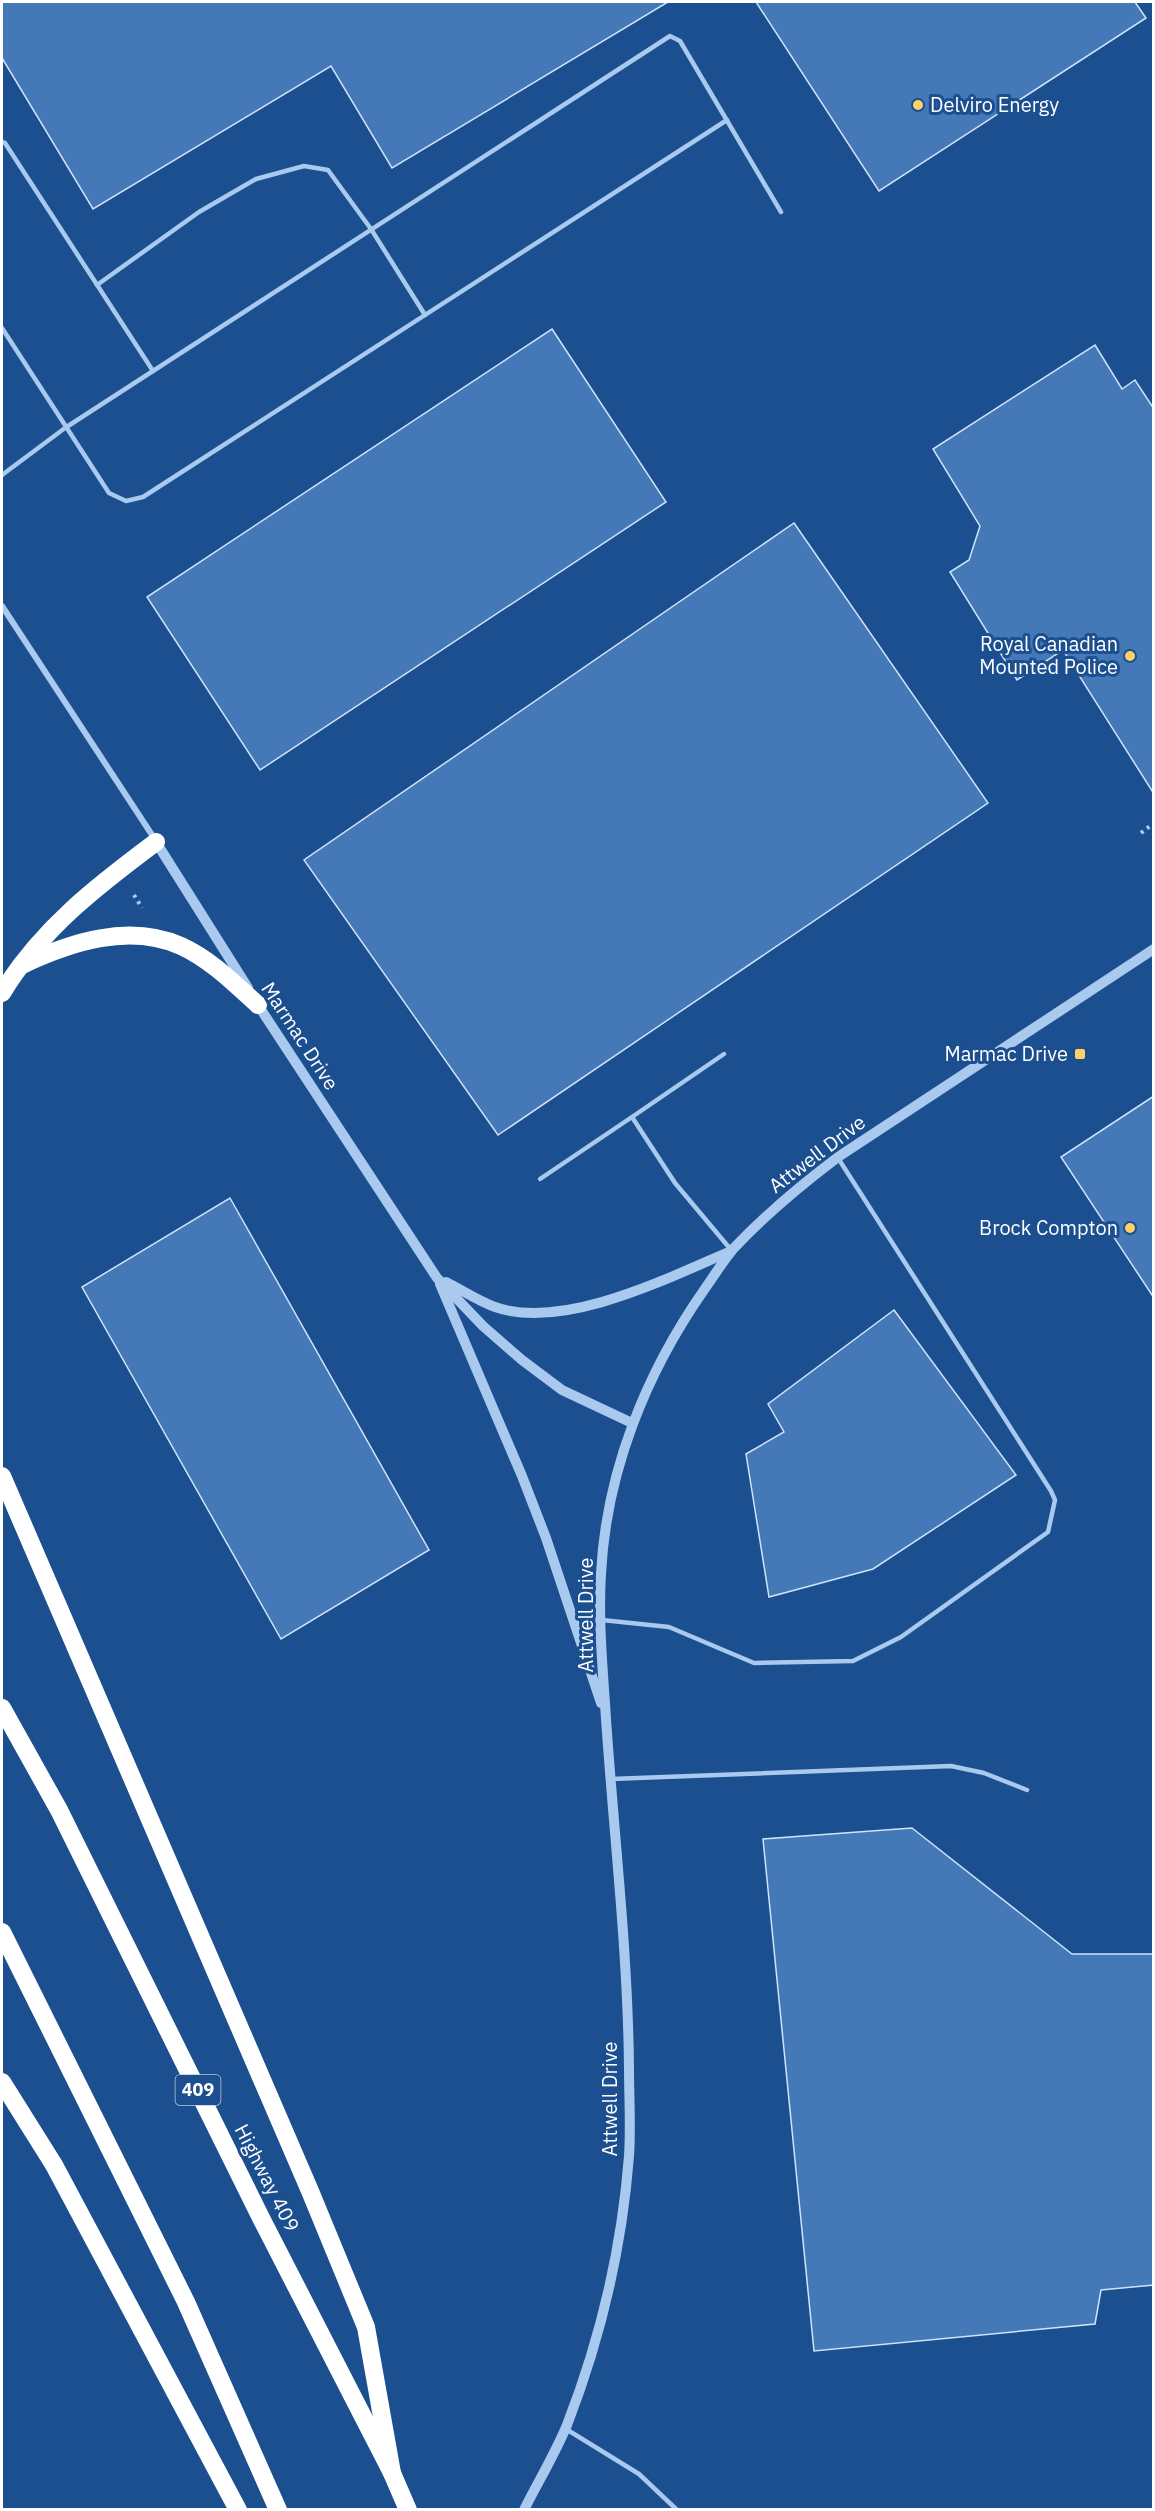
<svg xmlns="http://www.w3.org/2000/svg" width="1155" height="2511" viewBox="0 0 1155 2511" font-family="'IBM Plex Sans',sans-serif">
	<rect width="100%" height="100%" fill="#1b4f8f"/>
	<g fill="#4478b7" stroke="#cfe3fa" stroke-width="1.5">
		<polygon points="2,2 668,2 392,168 331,66 93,209 2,58"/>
		<polygon points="756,2 1135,2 1146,18 879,191"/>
		<polygon points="552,329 666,502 260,770 147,597"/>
		<polygon points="1095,345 1122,389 1135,380 1154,409 1154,794 1063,650 1017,680 950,572 969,560 980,526 933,449"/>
		<polygon points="794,523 988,803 498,1135 304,860"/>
		<polygon points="1154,1096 1154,1298 1061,1157"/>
		<polygon points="230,1198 429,1550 281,1639 82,1287"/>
		<polygon points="894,1310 1016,1475 873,1569 769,1597 746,1454 784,1432 768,1404"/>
		<polygon points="912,1828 1072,1954 1154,1954 1154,2285 1101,2290 1095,2324 814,2351 763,1839"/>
	</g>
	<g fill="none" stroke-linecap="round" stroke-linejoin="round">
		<g stroke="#a9c9ee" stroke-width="4" stroke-dasharray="3 4.5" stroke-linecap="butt">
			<polyline points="1141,833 1154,823"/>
			<polyline points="134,895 142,908"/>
		</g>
		<g stroke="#a9c9ee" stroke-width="4.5">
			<polyline points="2,142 5,143 153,371"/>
			<polyline points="97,285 199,212 256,179 304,166 328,170 371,229 425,315"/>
			<polyline points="2,328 109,493 126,501 143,497 727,120"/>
			<polyline points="2,475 65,428 670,36 680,41 781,212"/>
			<polyline points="632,1117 724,1054"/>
			<polyline points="540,1179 632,1117 675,1183 732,1251"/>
			<polyline points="602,1620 669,1627 754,1663 853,1661 901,1637 1048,1532 1055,1500 1051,1491 838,1158"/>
			<polyline points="611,1779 951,1766 984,1773 1027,1790"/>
			<polyline points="566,2429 639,2474 677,2510"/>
		</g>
		<polyline stroke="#a9c9ee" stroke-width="6" points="2,606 156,841"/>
		<g stroke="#a9c9ee" stroke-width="10">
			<polyline points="156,842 248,988"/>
			<polyline points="256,1002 437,1278 483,1326 522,1360 562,1390 632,1423"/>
			<path d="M446 1282C462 1290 478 1301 495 1307 563 1331 668 1278 731 1251"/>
			<polyline points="440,1284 522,1476 546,1538 601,1703"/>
			<path d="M524 2510C538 2482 555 2454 567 2425 600 2340 622 2247 629 2156 631 2127 629 2097 629 2069 628 1952 614 1836 606 1719 603 1671 598 1622 601 1574 606 1472 646 1373 704 1290 714 1276 723 1261 734 1248 766 1214 801 1185 838 1157L1154 949"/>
		</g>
		<g stroke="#fff" stroke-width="18">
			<path d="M22 965C71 942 129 923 181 946 210 959 235 984 258 1005"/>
			<path d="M2 993C41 929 97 886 156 842"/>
			<polyline points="2,1476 310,2191 366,2327 392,2473"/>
			<polyline points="2,1708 59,1810 261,2218 392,2473 408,2510"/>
			<polyline points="2,1932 186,2302 278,2510"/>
			<polyline points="2,2082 54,2165 238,2510"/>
		</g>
	</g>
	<g fill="#ffd166" stroke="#1b4f8f" stroke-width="2">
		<circle cx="918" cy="105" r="6"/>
		<circle cx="1130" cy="656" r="6"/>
		<rect x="1074" y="1048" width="12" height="12" rx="3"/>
		<circle cx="1130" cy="1228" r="6"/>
	</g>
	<g text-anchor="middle" stroke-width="6" stroke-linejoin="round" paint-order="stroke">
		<rect fill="#1b4f8f" stroke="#bbcadd" stroke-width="1.5" x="175.5" y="2075" width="45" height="30" rx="4.5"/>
		<g font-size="18" font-weight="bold" fill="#fff">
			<text x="198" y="2096">409</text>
		</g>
		<g font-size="20" fill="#fff" stroke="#1b4f8f" text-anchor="end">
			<text x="930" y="112" text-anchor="start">Delviro Energy</text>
			<text x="1118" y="651">Royal Canadian<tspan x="1118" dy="23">Mounted Police</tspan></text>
			<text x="1068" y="1061">Marmac Drive</text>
			<text x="1118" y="1235">Brock Compton</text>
		</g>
		<g font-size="20" fill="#fff" stroke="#1b4f8f">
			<text transform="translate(300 1036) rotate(57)" y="7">Marmac Drive</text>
			<text transform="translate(817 1154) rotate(-37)" y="7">Attwell Drive</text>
			<text transform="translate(586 1615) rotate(-90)" y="7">Attwell Drive</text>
			<text transform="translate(610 2099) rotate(-90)" y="7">Attwell Drive</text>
			<text transform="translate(267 2178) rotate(63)" y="7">Highway 409</text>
		</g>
	</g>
	<rect width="1155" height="2511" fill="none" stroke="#ffffff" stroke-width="6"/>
</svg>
